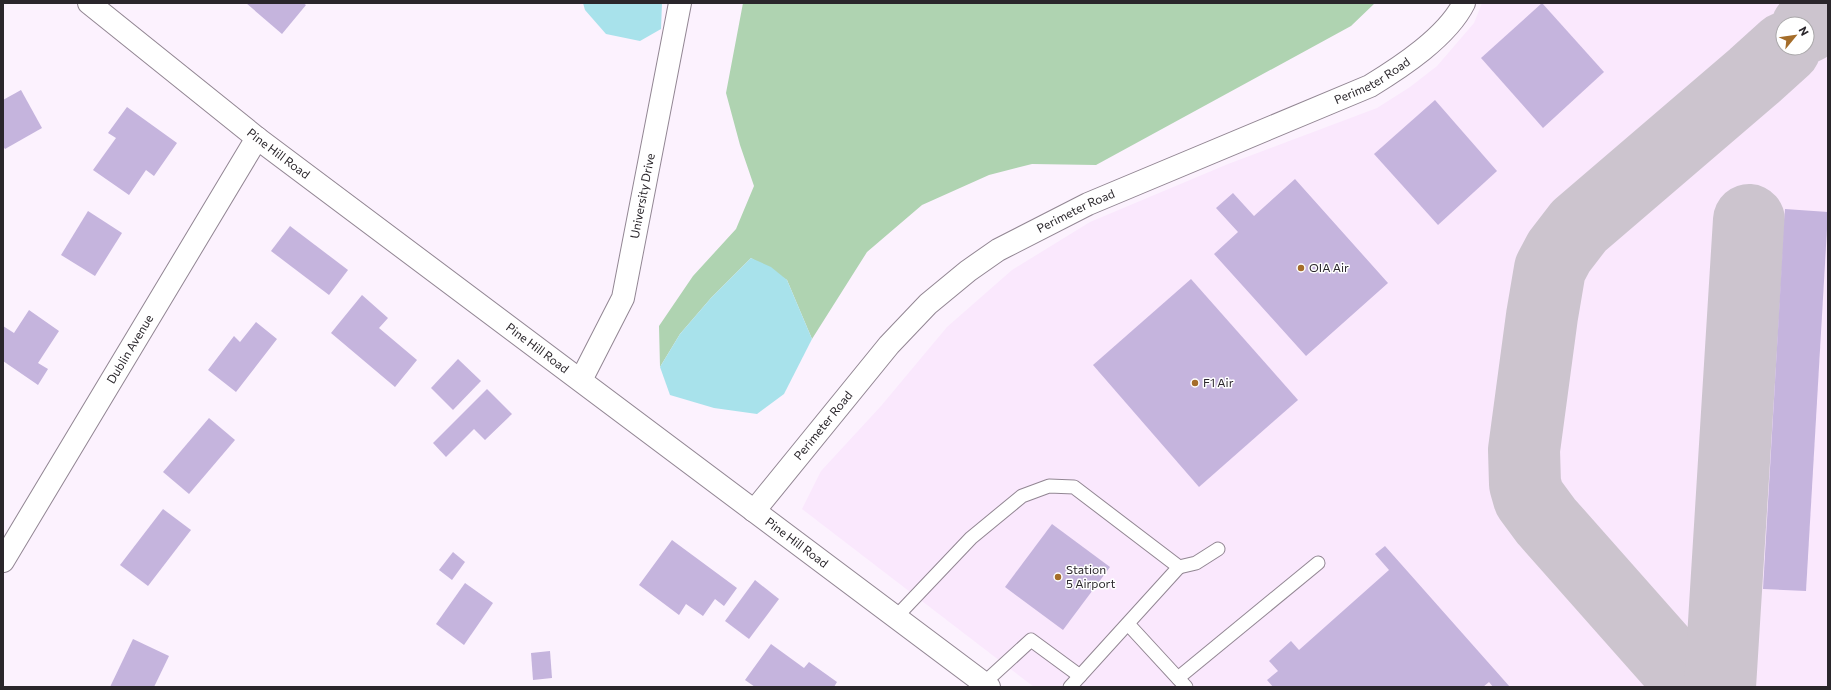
<svg xmlns="http://www.w3.org/2000/svg" width="1831" height="690" viewBox="0 0 1831 690" font-family="Commissioner,sans-serif">
	<rect width="100%" height="100%" fill="#fcf2fe"/>
	<path fill="#fae8fd" fill-rule="evenodd" d="M1482 3H1828V687H1034L802 509 821 471 881 406 947 327 1012 270 1090 222 1228 164 1377 108 1410 87 1437 66 1474 23ZM1783 24H1807V48H1783Z"/>
	<polygon fill="#afd3b1" points="743,3 1375,3 1351,26 1096,165 1032,164 989,175 922,205 867,252 812,339 787,280 751,258 711,298 680,334 660,367 659,326 693,276 736,229 754,186 740,145 726,93"/>
	<g fill="#a8e2eb">
		<polygon points="583,3 662,3 661,29 640,41 606,34 585,10"/>
		<polygon points="751,258 771,267 787,280 812,339 784,394 757,414 714,408 670,395 660,367 680,334 711,298"/>
	</g>
	<g fill="none" stroke-linecap="round" stroke-linejoin="round">
		<g stroke="#ccc4ce" stroke-width="72">
			<polyline points="1807,27 1828,8"/>
			<polyline points="1693,687 1546,521 1529,498 1525,484 1524,450 1542,316 1550,269 1559,252 1579,226 1754,76 1785,48"/>
			<polyline points="1720,687 1749,220"/>
		</g>
	</g>
	<g fill="#c5b4dd">
		<polygon points="246,3 303,3 306,5 282,34"/>
		<polygon points="1542,3 1604,72 1543,128 1481,58"/>
		<polygon points="21,90 42,128 5,149 3,146 3,100"/>
		<polygon points="1435,100 1497,171 1438,225 1374,154"/>
		<polygon points="127,107 177,143 154,176 146,170 129,195 93,170 116,138 108,133"/>
		<polygon points="1295,179 1388,283 1306,356 1214,254 1238,232 1216,208 1233,193 1254,216"/>
		<polygon points="1785,209 1828,212 1806,591 1763,589"/>
		<polygon points="88,211 122,233 95,276 61,255"/>
		<polygon points="290,226 348,270 329,295 271,251"/>
		<polygon points="1191,279 1298,400 1199,487 1093,365"/>
		<polygon points="362,295 388,318 379,328 417,360 395,387 331,333"/>
		<polygon points="29,310 59,331 38,363 48,369 38,385 3,361 3,326 14,333"/>
		<polygon points="256,322 277,339 236,392 208,370 234,336 240,342"/>
		<polygon points="458,359 481,381 453,410 431,388"/>
		<polygon points="487,389 512,414 485,440 474,429 446,457 433,443"/>
		<polygon points="209,418 235,440 189,494 163,472"/>
		<polygon points="163,509 191,530 148,586 120,565"/>
		<polygon points="1052,524 1110,567 1063,630 1005,587"/>
		<polygon points="672,540 737,588 724,606 715,599 703,616 686,604 679,615 639,585"/>
		<polygon points="1385,546 1510,687 1493,687 1489,682 1483,687 1273,687 1267,680 1278,671 1269,661 1291,641 1299,650 1389,570 1375,554"/>
		<polygon points="453,552 465,562 452,580 439,570"/>
		<polygon points="755,580 779,599 749,639 725,621"/>
		<polygon points="465,583 493,603 464,645 436,624"/>
		<polygon points="133,639 169,656 154,687 110,687"/>
		<polygon points="771,644 804,668 809,662 837,682 834,687 755,687 745,680"/>
		<polygon points="550,651 552,678 533,680 531,653"/>
	</g>
	<g fill="none" stroke-linecap="round" stroke-linejoin="round">
		<defs>
			<g id="service">
				<polyline points="1179,567 1196,563 1218,549"/>
				<polyline points="896,617 971,538 1022,496 1049,486 1074,487 1179,567 1070,687"/>
				<polyline points="1128,624 1186,687"/>
				<polyline points="1178,678 1318,563"/>
				<polyline points="984,683 1031,640 1080,676"/>
			</g>
			<g id="minor">
				<path id="s1" d="M581 380 623 298 680 3"/>
				<path id="s2" d="M754 511 889 345 928 304 968 271 998 250 1088 204 1370 86C1401 67 1447 37 1464 3"/>
			</g>
			<g id="tertiary">
				<path id="s3" d="M89 3 257 138 989 687"/>
				<path id="s4" d="M3 561 257 138"/>
			</g>
		</defs>
		<use href="#service" stroke="#928693" stroke-width="15"/>
		<use href="#minor" stroke="#928693" stroke-width="24"/>
		<use href="#tertiary" stroke="#928693" stroke-width="24"/>
		<use href="#service" stroke="#fff" stroke-width="13"/>
		<use href="#minor" stroke="#fff" stroke-width="22"/>
		<use href="#tertiary" stroke="#fff" stroke-width="22"/>
	</g>
	<g fill="#a56d2a" stroke="#fff" stroke-width="1.5">
		<circle cx="1301" cy="268" r="4"/>
		<circle cx="1195" cy="383" r="4"/>
		<circle cx="1058" cy="577" r="4"/>
	</g>
	<g text-anchor="middle" stroke-width="3" stroke-linejoin="round" paint-order="stroke">
		<g font-size="12" fill="#2a262b" stroke="#fff">
			<text dy="4" stroke="none"><textPath href="#s2" startOffset="770">Perimeter Road</textPath></text>
			<text dy="4" stroke="none"><textPath href="#s3" startOffset="242">Pine Hill Road</textPath></text>
			<text dy="4" stroke="none"><textPath href="#s1" startOffset="196">University Drive</textPath></text>
			<text dy="4" stroke="none"><textPath href="#s2" startOffset="446">Perimeter Road</textPath></text>
			<text dy="4" stroke="none"><textPath href="#s3" startOffset="566">Pine Hill Road</textPath></text>
			<text dy="4" stroke="none"><textPath href="#s4" startOffset="247">Dublin Avenue</textPath></text>
			<text dy="4" stroke="none"><textPath href="#s2" startOffset="110">Perimeter Road</textPath></text>
			<text dy="4" stroke="none"><textPath href="#s3" startOffset="890">Pine Hill Road</textPath></text>
		</g>
		<g font-size="12" fill="#2a262b" stroke="#fff" text-anchor="start">
			<text x="1309" y="272">OIA Air</text>
			<text x="1203" y="387">F1 Air</text>
			<text x="1066" y="574">Station<tspan x="1066" dy="14">5 Airport</tspan></text>
		</g>
	</g>
	<rect width="1831" height="690" fill="none" stroke="#2a262b" stroke-width="8"/>
	<g transform="translate(1795 36) rotate(61)"><circle r="19" fill="#ffffff" stroke="#aaa8aa"/>
	<path d="M0-3L7 15L0 10L-7 15Z" fill="#a56d2a"/>
	<text y="-6" font-size="11" font-weight="bold" text-anchor="middle" fill="#2a262b">N</text>
	</g>
</svg>
